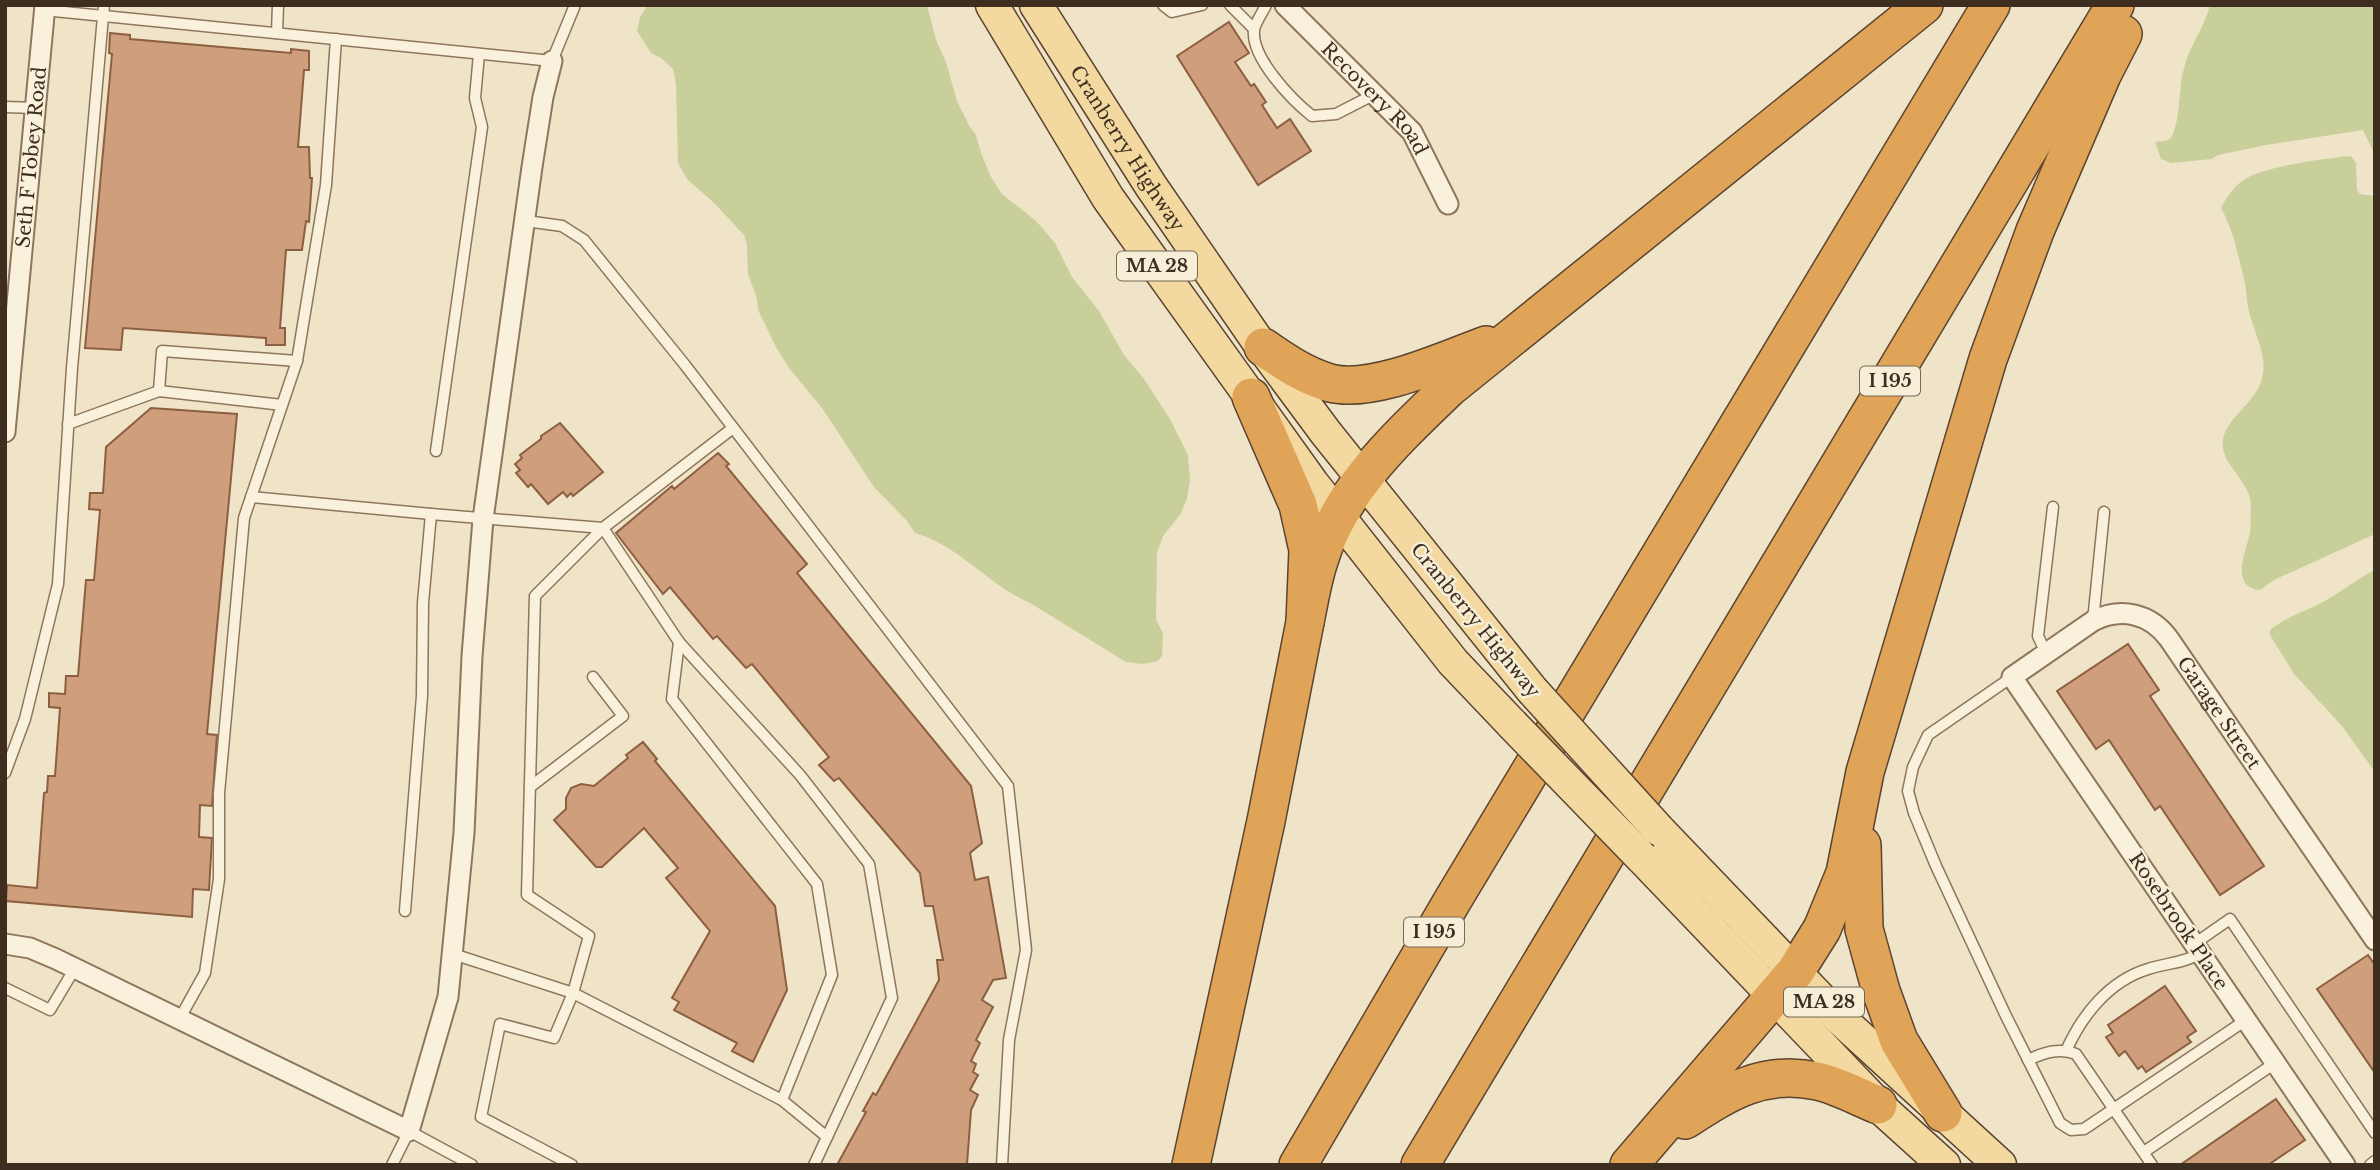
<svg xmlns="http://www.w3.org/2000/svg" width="2380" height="1170" viewBox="0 0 2380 1170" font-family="'Libre Baskerville',serif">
	<rect width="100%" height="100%" fill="#f0e4c8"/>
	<g fill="#c9cf9b">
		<path d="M648 5H927L936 40 946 62 957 101 970 127 976 135 981 153 991 177 1002 194 1036 221 1055 243 1072 277 1099 311 1124 355 1144 379 1170 419 1188 455 1190 480 1187 499 1180 515 1163 536 1157 553 1156 620 1163 633 1162 656 1158 661 1142 664 1126 662 1030 603C988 585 960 546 915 533L907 521 874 487 822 408 789 368 776 347 758 310 757 299 748 274 747 245 744 235 713 202 687 179 678 163 676 84 673 69 661 58 651 53 637 31 640 17Z"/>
		<path d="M2210 5H2375V155L2363 130 2266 145 2218 155 2212 159 2171 163 2161 159 2155 142C2160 141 2167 142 2171 138 2180 124 2179 88 2183 72 2188 47 2204 29 2210 5Z"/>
		<path d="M2351 156 2356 163 2357 190 2360 194 2375 196V534L2274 580 2260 590C2229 587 2246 551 2250 533 2251 524 2250 515 2251 506 2251 480 2219 465 2223 439 2227 418 2254 403 2261 382 2269 358 2256 338 2250 315 2246 303 2247 290 2244 278 2237 253 2234 231 2221 208 2226 198 2233 188 2242 181 2259 167 2327 158 2351 156Z"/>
		<path d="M2375 570V772L2342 726 2294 674 2270 635V630C2287 616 2310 610 2328 599 2344 590 2358 578 2375 570Z"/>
	</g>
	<g fill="#cf9f7d" stroke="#8d5f41" stroke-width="2">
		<polygon points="1229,22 1249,53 1235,62 1251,86 1254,84 1266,102 1262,105 1277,128 1290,119 1311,151 1258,185 1177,56"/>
		<polygon points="110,33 130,35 130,39 291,53 291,49 309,51 309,70 304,70 298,147 309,147 310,178 312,178 309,222 306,221 302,250 286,250 280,328 285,328 285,345 266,345 266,338 123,328 121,350 85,348 112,54 109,53"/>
		<polygon points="151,408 237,414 207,734 217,735 212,806 200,805 199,837 212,838 209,890 193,889 192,917 6,901 7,885 37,888 44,793 47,792 48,776 55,776 60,708 49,707 49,693 65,694 66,676 78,676 86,580 94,580 100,510 89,509 90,493 103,493 106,447"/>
		<polygon points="560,423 603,472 573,496 571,493 567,497 563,492 548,504 531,484 528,487 516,473 520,470 515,464 522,458 520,455 541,439 541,436"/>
		<polygon points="718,453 729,464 726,466 807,564 797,573 971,786 982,843 970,853 975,880 988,877 1006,978 993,980 982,1000 993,1007 976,1040 980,1043 971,1061 976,1064 973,1072 978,1075 970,1090 978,1095 971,1110 967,1165 837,1165 866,1112 863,1111 873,1093 876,1095 939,980 937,960 943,960 933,906 925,906 920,873 839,778 834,781 819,765 829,757 752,664 746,668 717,636 713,639 670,587 663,594 616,533 672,486 674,489"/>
		<polygon points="2128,644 2159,690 2150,696 2264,866 2220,895 2160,806 2155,810 2109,740 2096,749 2057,691"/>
		<polygon points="643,742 657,759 655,761 775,906 787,990 753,1062 732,1051 737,1043 674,1010 679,1002 672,998 710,931 666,878 678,868 644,828 602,867 596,867 554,820 566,809 566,798 571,788 581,784 594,786 628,758 626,755"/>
		<polygon points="2368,955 2375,965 2375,1073 2317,989"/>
		<polygon points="2165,986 2196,1031 2187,1037 2191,1042 2146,1072 2142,1066 2138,1069 2125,1051 2119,1056 2106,1037 2113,1033 2108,1025"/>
		<polygon points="2276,1099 2305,1140 2268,1165 2180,1165"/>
	</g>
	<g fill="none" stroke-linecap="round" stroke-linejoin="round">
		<defs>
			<g id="service">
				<polyline points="1163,5 1172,12 1202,5"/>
				<polyline points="1230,5 1254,29"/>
				<path d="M1266 5C1263 12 1255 23 1254 30 1251 58 1292 100 1312 116L1336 114 1375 94"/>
				<polyline points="44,10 552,61 575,5"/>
				<polyline points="277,33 278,5"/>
				<polyline points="5,107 36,108"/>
				<polyline points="526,221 562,226 584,240 685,365 1008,786 1026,950 1009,1040 1002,1165"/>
				<polyline points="159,391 162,351 297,361"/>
				<polyline points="68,424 159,391 282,405"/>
				<polyline points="436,451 482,127 475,98 479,54"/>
				<polyline points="251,497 431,514"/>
				<polyline points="2093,621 2104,512"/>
				<polyline points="679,642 672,699 817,884 832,975 782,1100"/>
				<polyline points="2046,653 2038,636 2053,507"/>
				<polyline points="2012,677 1928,735 1913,767 1908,791 1914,813 1936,866 2006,1016 2060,1123 2071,1130 2084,1129 2246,1020"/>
				<polyline points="5,773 25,719 58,584 72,368 104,5"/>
				<polyline points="530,787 623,716 593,677"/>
				<polyline points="405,911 422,696 423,603 431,514 603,528 733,428"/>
				<polyline points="2194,944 2230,919 2375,1133"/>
				<polyline points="453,954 573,993 782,1100 827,1137 814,1165"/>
				<polyline points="5,988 50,1010 75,968"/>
				<polyline points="180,1018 205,973 219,879 219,793 244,518 297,361 326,185 336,39"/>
				<path d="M2066 1051C2082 1015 2109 981 2148 969 2166 963 2185 963 2201 953"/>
				<path d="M2028 1060C2043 1053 2059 1047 2076 1054L2152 1165"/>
				<polyline points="2144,1152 2275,1063"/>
				<polyline points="392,1165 409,1131 472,1165"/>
				<polyline points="572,1165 481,1117 500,1024 554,1038 573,993 589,936 527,895 535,596 603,528 679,642 800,775 869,864 892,998 827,1137"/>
				<polyline points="2370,1165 2375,1161"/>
			</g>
			<g id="minor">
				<path id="s1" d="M1285 5 1412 132 1448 204"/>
				<path id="s2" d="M5 432 45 5"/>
				<polyline points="5,944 30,948 56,959 409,1131 448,997 464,833 472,656 483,519 532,167 543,97 552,61"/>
				<path id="s3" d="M2345 1165 2012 677 2093 621C2121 607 2150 613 2169 639L2375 940"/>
			</g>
			<g id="primary">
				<polyline points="992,5 1108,198 1313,484 1453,662 1512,724"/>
				<path id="s4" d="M1036 5 1151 186 1257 340 1326 433 1532 690"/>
				<polyline points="1658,829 1838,1017 2000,1165"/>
				<polyline points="1642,858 1882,1109 1944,1165"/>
			</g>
			<g id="motorway">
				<path d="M1263 347C1283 361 1305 376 1330 383 1372 394 1445 360 1486 345"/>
				<path d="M1305 622C1309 603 1312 583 1318 564 1339 491 1396 439 1449 388L1924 5"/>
				<polyline points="1862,845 1864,929 1881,991 1899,1041 1943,1113"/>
				<path d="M1685 1120C1727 1093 1763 1069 1817 1081 1837 1085 1858 1097 1878 1105"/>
				<polyline points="1191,1165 1266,821 1305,622 1308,550 1298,505 1251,397"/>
				<polyline points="1298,1165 1454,898 1991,5"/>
				<polyline points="1420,1165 2115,5"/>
				<polyline points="1629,1165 1795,972 1822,929 1845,873 1865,772 1988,359 2035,231 2102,75 2123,34"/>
			</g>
		</defs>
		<use href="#service" stroke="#8d765c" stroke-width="13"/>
		<use href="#minor" stroke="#8d765c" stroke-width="23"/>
		<use href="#primary" stroke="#5b4430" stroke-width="35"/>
		<use href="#motorway" stroke="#5b4430" stroke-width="40"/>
		<use href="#service" stroke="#faf1dc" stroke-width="10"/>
		<use href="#minor" stroke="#faf1dc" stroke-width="19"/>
		<use href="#primary" stroke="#f3d9a0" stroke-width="32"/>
		<use href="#motorway" stroke="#e0a458" stroke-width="37"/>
		<defs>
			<g id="primary-bridge">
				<polyline points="1532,690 1658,829"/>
				<polyline points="1512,724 1642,858"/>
			</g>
		</defs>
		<use href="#primary-bridge" stroke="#5b4430" stroke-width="35" stroke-linecap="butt"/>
		<use href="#primary-bridge" stroke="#f3d9a0" stroke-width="32"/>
	</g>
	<g text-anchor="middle" stroke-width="5" stroke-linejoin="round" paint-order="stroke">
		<g fill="#f7eed8" stroke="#756857" stroke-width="2">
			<rect x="1117" y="251.5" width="80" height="29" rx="5"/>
			<rect x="1860" y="366.5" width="60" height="29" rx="5"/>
			<rect x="1404" y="917.5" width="60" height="29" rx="5"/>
			<rect x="1784" y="987.5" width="80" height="29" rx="5"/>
		</g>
		<g font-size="18" font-weight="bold" fill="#3d2e20">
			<text x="1157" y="272">MA 28</text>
			<text x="1890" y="387">I 195</text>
			<text x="1434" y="938">I 195</text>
			<text x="1824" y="1008">MA 28</text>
		</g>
		<g font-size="19" fill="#3d2e20" stroke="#f7eed8">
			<text dy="7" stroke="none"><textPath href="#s1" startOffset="130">Recovery Road</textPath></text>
			<text dy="7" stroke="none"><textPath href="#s4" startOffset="170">Cranberry Highway</textPath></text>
			<text dy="7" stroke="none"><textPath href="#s2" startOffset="276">Seth F Tobey Road</textPath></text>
			<text transform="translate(1476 620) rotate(51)" y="7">Cranberry Highway</text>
			<text dy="7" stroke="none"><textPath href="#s3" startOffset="864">Garage Street</textPath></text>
			<text transform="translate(2179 921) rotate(56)" y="7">Rosebrook Place</text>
		</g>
	</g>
	<rect width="2380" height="1170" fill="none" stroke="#3d2e20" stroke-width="14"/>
</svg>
